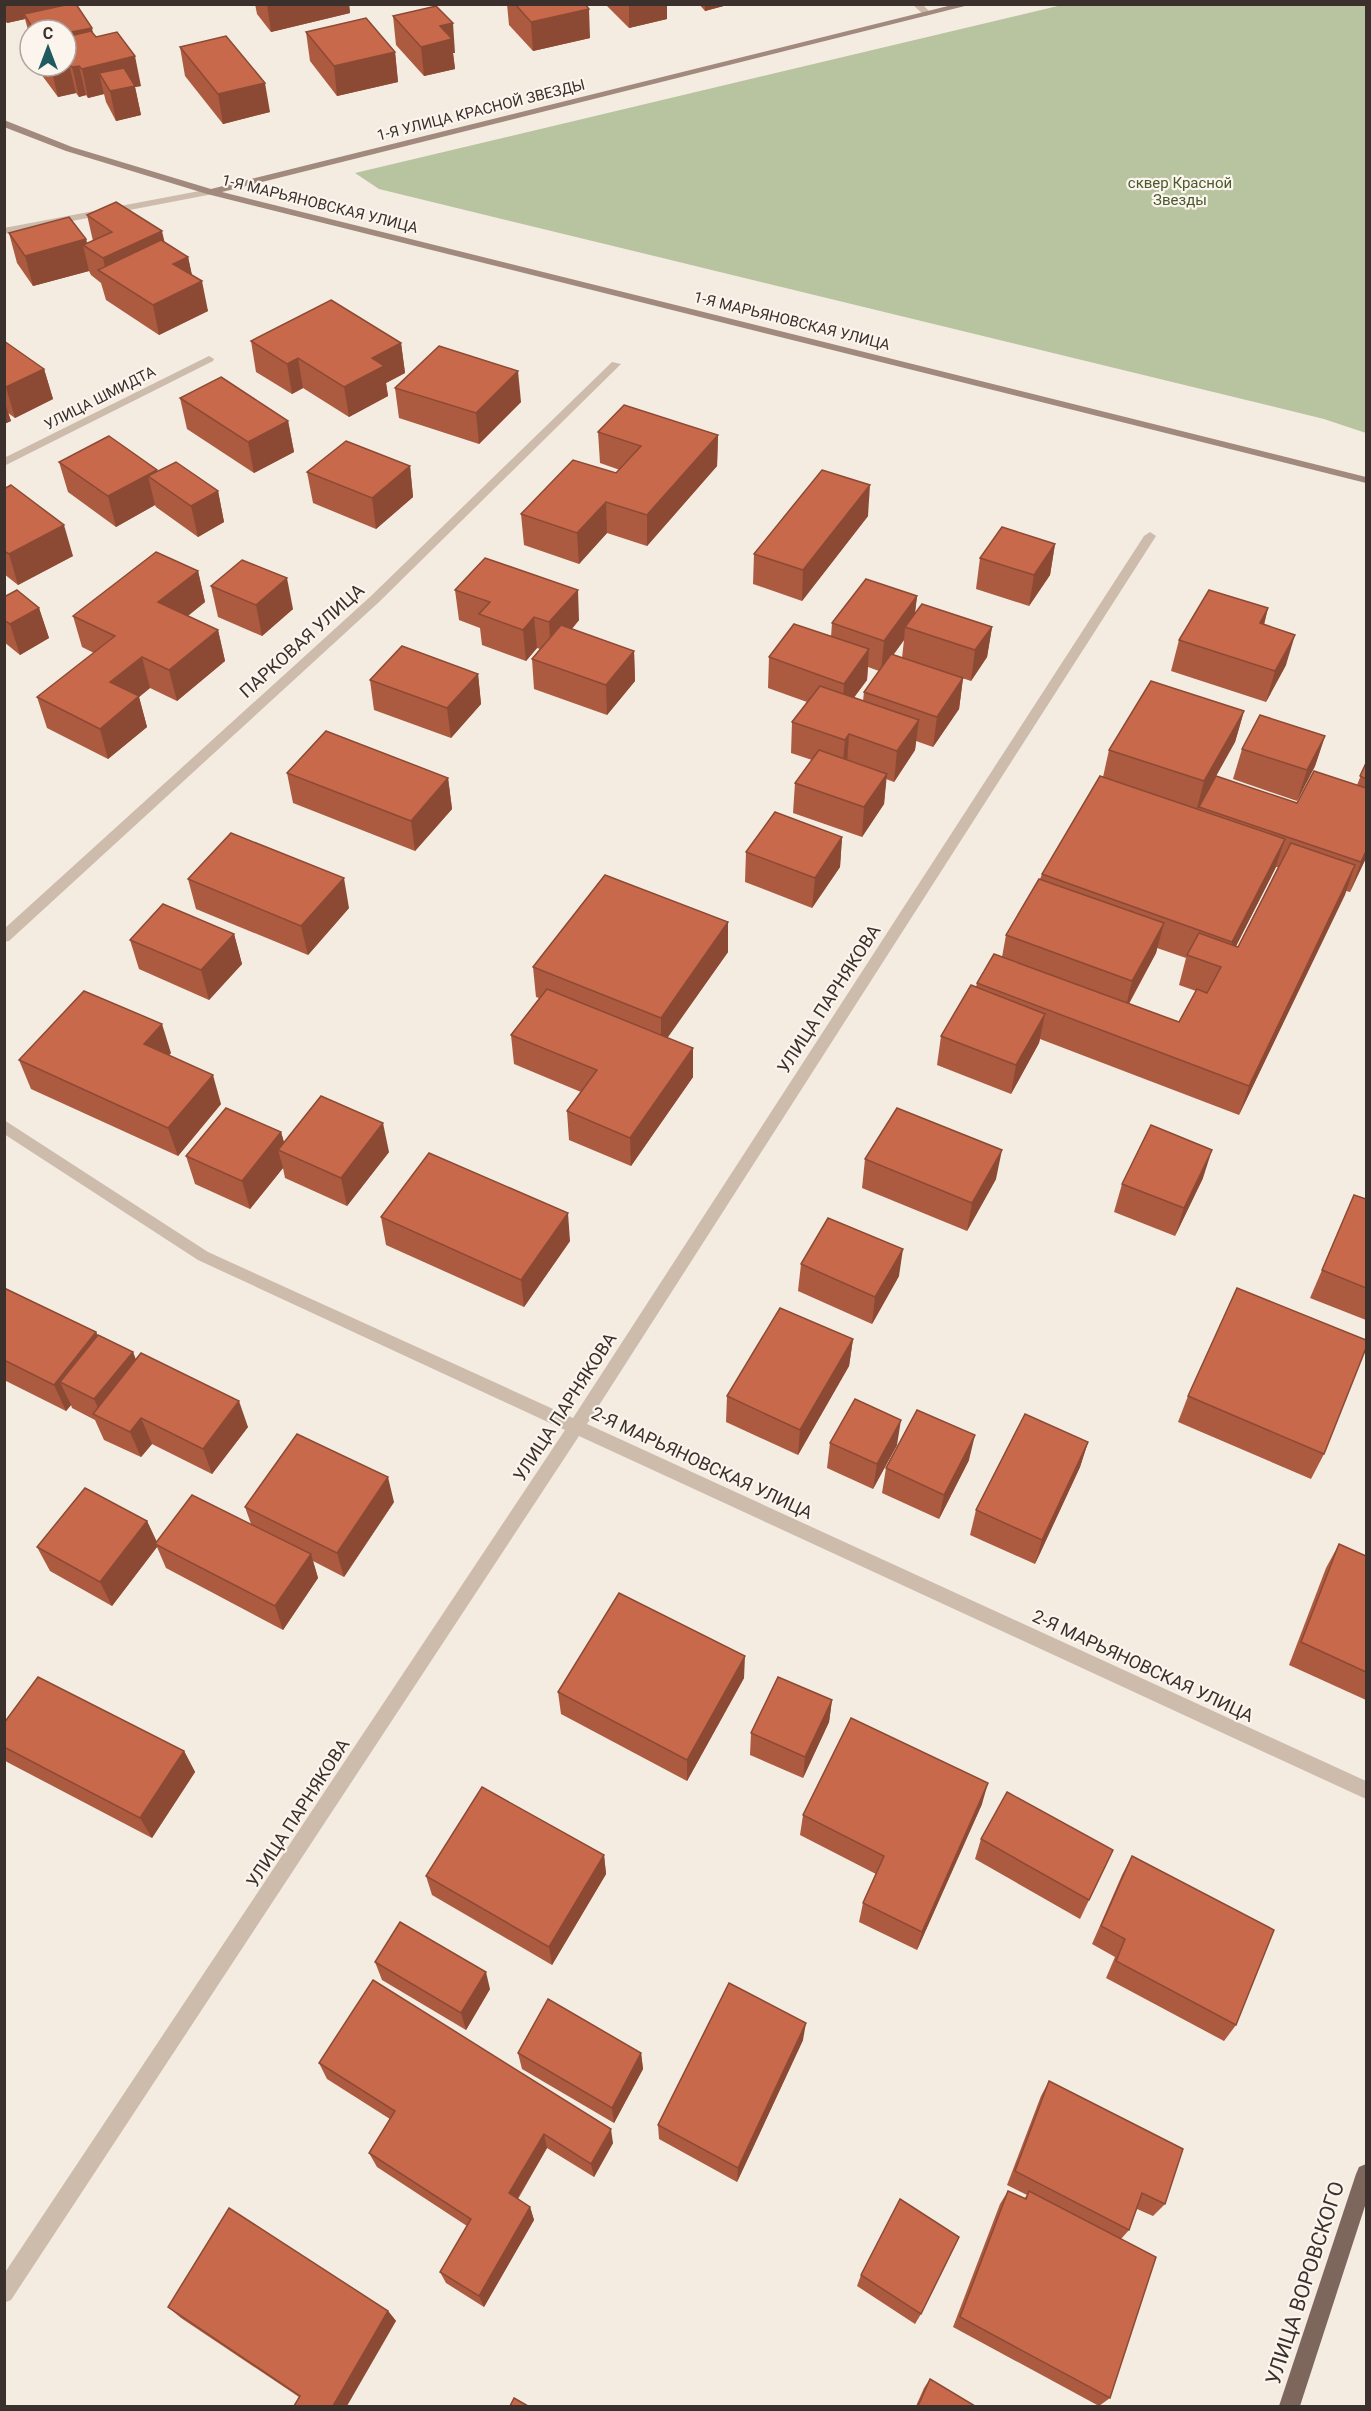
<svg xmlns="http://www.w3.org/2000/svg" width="1371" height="2411" viewBox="0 0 1371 2411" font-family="Roboto,sans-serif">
	<rect width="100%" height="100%" fill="#f4ebe1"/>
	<polygon fill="#b8c4a0" points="1062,5 1366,5 1366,433 1324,419 379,189 355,173"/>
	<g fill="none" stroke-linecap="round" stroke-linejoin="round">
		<g fill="#cdbbac" fill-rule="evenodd">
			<polygon points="912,4 922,4 932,14 925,16"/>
			<polygon points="210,189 215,192 213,194 4,234 4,228"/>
			<polygon points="209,356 214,359 213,361 4,466 4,458"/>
			<polygon points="612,362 621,364 379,602 9,941 4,942 4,929 371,596"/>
			<polygon points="1150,532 1156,536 587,1424 1366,1781 1366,1799 579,1436 11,2300 4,2303 4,2274 565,1430 198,1260 4,1134 4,1120 208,1252 573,1418 1144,536"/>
		</g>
		<polygon fill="#a18a7d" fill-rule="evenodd" points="956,4 973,4 222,192 1366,477 1366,483 207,194 66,151 4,127 4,120 72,147 211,189"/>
		<polygon fill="#7d675c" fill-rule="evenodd" points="1366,2164 1366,2203 1300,2406 1279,2406 1356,2174 1359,2167"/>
	</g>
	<g fill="#ac5a40" fill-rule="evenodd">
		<polygon points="4,4 67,5 141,86 135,87 141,115 116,121 106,102 104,94 88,98 86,95 79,97 76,93 58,97 41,74 39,66 66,66 66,30 30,30 30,37 25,19 7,23 4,19"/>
		<polygon points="255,4 349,4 350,13 271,32 257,14"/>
		<polygon points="507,4 585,4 590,38 533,51 509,25"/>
		<polygon points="605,4 667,4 667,19 629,28"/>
		<polygon points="699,4 731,4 705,11"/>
		<polygon points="393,16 455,53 453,53 455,69 424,76 396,45"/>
		<polygon points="306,32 395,52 398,82 337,96 310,61"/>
		<polygon points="180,47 270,112 223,124 185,76"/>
		<polygon points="87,215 165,243 188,257 192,275 208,311 159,335 106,300 101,283 91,275 89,271 33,286 17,263 9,233 86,239 87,243 93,241"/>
		<polygon points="4,341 44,369 53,399 15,418 8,413 11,421 4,424"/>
		<polygon points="251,341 401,343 405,373 386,383 388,396 349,417 303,388 292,394 256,372"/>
		<polygon points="395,388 521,402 479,444 399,418"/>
		<polygon points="180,398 288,421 294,452 254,473 187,429"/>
		<polygon points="598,432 718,435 717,466 647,546 607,533 579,564 524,545 521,514 616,473 620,470 600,463"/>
		<polygon points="59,462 158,471 218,491 224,522 198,537 156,507 155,505 116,527 68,492"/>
		<polygon points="410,466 413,497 376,529 313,503 307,472"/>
		<polygon points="4,489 73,556 18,585 4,574"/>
		<polygon points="868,516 802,601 753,584 754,554"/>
		<polygon points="1055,544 1050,575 1029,606 976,589 980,558"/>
		<polygon points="198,571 205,602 188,616 218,630 225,661 177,701 150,688 139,697 147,727 108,759 47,728 37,697 94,653 82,647 73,616"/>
		<polygon points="211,586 293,609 262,636 218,617"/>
		<polygon points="455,590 579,620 572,629 634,651 635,681 607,715 534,689 532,659 540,649 537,648 526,661 482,645 480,628 459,620"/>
		<path d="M917 596 915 614 992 627 987 657 971 681 902 658 904 640 893 655 963 678 959 709 933 747 916 741 915 750 894 782 886 779 884 804 862 837 793 813 795 783 812 760 791 753 792 722 807 702 768 688 769 657 831 637 832 623ZM868 667 879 671 864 692 863 701 854 697 867 680Z"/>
		<polygon points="4,597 39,608 49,638 20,655 4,642"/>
		<polygon points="1268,608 1264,625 1286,665 1266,702 1171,671 1179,640"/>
		<polygon points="478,674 481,704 451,738 374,710 370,680"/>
		<path d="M1244 711 1235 742 1216 776 1297 803 1357 785 1366 763V858L1350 892 1346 891 1239 1115 1040 1039 1039 1043 1011 1094 937 1065 941 1036 976 987 977 983 1002 957 1006 935 1040 879 1042 874 1103 777 1109 750ZM1276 867H1278L1238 947 1236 946ZM1157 948 1186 958 1179 985 1196 991 1179 1022 1129 1004 1156 953Z"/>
		<polygon points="1325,736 1315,766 1297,801 1233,779 1242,749"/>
		<polygon points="287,773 448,778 452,809 415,851 293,803"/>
		<polygon points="842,837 840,867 812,908 745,882 746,852"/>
		<polygon points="188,879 349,908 308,955 196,909"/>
		<polygon points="234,934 242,964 209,1000 139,969 130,940"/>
		<polygon points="728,952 667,1038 693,1077 631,1166 569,1140 567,1111 581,1092 514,1064 511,1035 539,998 536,997 533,967"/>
		<polygon points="171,1053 169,1055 221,1104 178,1156 31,1089 19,1060"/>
		<polygon points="281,1132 284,1142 389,1152 347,1206 285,1178 283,1168 250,1209 195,1184 186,1156"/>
		<polygon points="865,1159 996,1179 967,1231 862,1188"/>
		<polygon points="1203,1178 1175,1236 1114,1212 1122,1184"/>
		<polygon points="1354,1195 1366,1199 1366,1320 1310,1298"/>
		<polygon points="381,1217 570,1241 524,1307 386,1245"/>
		<polygon points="801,1264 899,1276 872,1324 798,1291"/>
		<polygon points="5,1288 96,1332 98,1336 133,1352 136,1360 248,1427 212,1474 152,1444 141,1457 104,1440 95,1420 72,1408 71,1405 66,1411 4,1380"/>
		<polygon points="853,1339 849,1366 798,1455 726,1422 727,1396"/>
		<polygon points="1188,1396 1324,1454 1311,1479 1178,1422"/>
		<polygon points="1088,1442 1080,1467 1035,1564 970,1535 976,1510"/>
		<polygon points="830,1443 897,1445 873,1489 827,1468"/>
		<polygon points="969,1460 939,1519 882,1493 886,1468"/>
		<polygon points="394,1502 344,1577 313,1561 318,1578 283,1630 166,1568 157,1547 112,1606 50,1571 37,1547 147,1521 157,1542 251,1524 245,1507"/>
		<polygon points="1339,1544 1366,1556 1366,1700 1289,1665 1326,1568"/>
		<polygon points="744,1678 687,1781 561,1714 558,1692"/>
		<polygon points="832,1700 829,1722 803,1778 750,1755 751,1733"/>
		<polygon points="4,1723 184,1751 195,1772 152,1838 7,1762 4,1759"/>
		<polygon points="982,1804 917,1950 859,1922 863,1903 876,1874 800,1835 803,1815"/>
		<polygon points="981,1839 1113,1850 1080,1919 975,1859"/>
		<polygon points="604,1855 606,1874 552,1965 432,1895 426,1876"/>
		<polygon points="1132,1856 1236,2025 1224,2041 1106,1978 1115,1957 1092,1944 1122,1875"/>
		<polygon points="375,1962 490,1989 466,2030 382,1980"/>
		<polygon points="803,2040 737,2182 659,2139 658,2125"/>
		<polygon points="518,2053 641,2053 643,2069 614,2123 522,2069"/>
		<polygon points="319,2063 613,2143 594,2177 547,2148 518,2199 530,2207 534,2220 484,2307 446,2283 440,2272 467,2226 377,2167 369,2153 390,2119 327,2079"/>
		<polygon points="1049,2081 1165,2204 1153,2216 1137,2209 1129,2230 1121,2239 1110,2398 1099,2406 953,2327 1000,2204 1008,2191 1024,2199 1027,2195 1007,2185 1041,2096"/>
		<polygon points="861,2275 921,2314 915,2324 857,2286"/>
		<polygon points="168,2307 388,2311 396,2321 299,2397 181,2318"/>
		<polygon points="930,2379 975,2406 916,2406 924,2388"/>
	</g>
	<g fill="#8c4a34">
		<polygon points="4,4 67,4 68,10 24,14 25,19 7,23 4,14"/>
		<polygon points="267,4 349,4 350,13 271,32"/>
		<polygon points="629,4 667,4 667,19 629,28"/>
		<polygon points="705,4 731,4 705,11"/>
		<polygon points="589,9 590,38 533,51 531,22"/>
		<polygon points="453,23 455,53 453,53 455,69 424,76 421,47 440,26"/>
		<polygon points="92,28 98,57 66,64 66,33"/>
		<polygon points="395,52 398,82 337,96 334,66"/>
		<polygon points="135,56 141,86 135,87 141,115 116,121 110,91 99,73 104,94 88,98 82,69"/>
		<polygon points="66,64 69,64 76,93 58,97 51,68 58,66 66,66"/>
		<polygon points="79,66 86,95 79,97 72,67"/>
		<polygon points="265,83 270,112 223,124 218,94"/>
		<polygon points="162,231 169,261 107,276 103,258"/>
		<polygon points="86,239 88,248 83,245 89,271 33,286 25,256"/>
		<polygon points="188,257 194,285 202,281 208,311 159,335 153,305 173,264"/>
		<polygon points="401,343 405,373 386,383 388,396 349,417 344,387 372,358"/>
		<polygon points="298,358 303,388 292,394 287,364"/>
		<polygon points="44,369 53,399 15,418 6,387"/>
		<polygon points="518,371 521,402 479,444 476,413"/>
		<polygon points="4,400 11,421 4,424"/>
		<polygon points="288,421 294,452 254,473 248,442"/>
		<polygon points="718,435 717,466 647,546 647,515"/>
		<polygon points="410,466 413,497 376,529 372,498"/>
		<polygon points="157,470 161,485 148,476 155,505 116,527 108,496"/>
		<polygon points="870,485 868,516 802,601 803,570"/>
		<polygon points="218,491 224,522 198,537 191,506"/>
		<polygon points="606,502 607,533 579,564 577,533"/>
		<polygon points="64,525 73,556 18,585 9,554"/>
		<polygon points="1055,544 1050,575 1029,606 1034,575"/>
		<polygon points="198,571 205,602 166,633 158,602"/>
		<polygon points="287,578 293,609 262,636 256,605"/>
		<polygon points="578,590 579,620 551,653 549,622"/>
		<polygon points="917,596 913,627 905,627 904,640 881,672 884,641"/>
		<polygon points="39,608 49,638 20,655 10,624"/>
		<polygon points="1268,608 1260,639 1260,623"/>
		<polygon points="534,617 537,648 526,661 523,630"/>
		<polygon points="992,627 987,657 971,681 975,650"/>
		<polygon points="218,630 225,661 177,701 169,670"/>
		<polygon points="1295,635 1286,665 1266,702 1275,671"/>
		<polygon points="869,649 867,680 842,714 844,684"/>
		<polygon points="634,651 635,681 607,715 606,685"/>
		<polygon points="142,657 150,688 139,697 147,727 108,759 100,729 110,682"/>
		<polygon points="478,674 481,704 451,738 447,708"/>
		<polygon points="963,678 959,709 933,747 937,717"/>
		<polygon points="1244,711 1235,742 1196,812 1204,781"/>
		<polygon points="919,720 915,750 894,782 897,751"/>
		<polygon points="849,734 847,765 842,771 845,740"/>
		<polygon points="1325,736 1315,766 1297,801 1307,770"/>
		<polygon points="887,774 884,804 862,837 864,807"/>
		<polygon points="448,778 452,809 415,851 411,821"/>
		<polygon points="842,837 840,867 812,908 815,878"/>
		<polygon points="1285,839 1275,869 1223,972 1232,942"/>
		<polygon points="1366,851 1366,858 1350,892 1361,862"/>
		<polygon points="1355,865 1345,895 1239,1115 1249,1086"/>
		<polygon points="344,878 349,908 308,955 301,926"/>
		<polygon points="728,922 728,952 661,1047 661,1018"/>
		<polygon points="1164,923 1156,953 1125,1010 1132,981"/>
		<polygon points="234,934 242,964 209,1000 201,970"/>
		<polygon points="1045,1014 1039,1043 1011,1094 1016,1065"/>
		<polygon points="162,1024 171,1053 153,1073 144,1044"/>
		<polygon points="693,1048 693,1077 631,1166 630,1138"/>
		<polygon points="213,1075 221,1104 178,1156 168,1128"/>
		<polygon points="383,1123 389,1152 347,1206 341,1178"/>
		<polygon points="281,1132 287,1154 278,1150 283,1168 250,1209 242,1181"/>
		<polygon points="1002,1150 996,1179 967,1231 972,1203"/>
		<polygon points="1212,1150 1203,1178 1175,1236 1184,1208"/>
		<polygon points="568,1213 570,1241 524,1307 521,1280"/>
		<polygon points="903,1249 899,1276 872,1324 875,1297"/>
		<polygon points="96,1332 108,1358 60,1382 71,1405 66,1411 54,1385"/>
		<polygon points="853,1339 849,1366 798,1455 800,1430"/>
		<polygon points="133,1352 143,1379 103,1419 94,1399"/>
		<polygon points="239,1401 248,1427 212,1474 203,1449"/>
		<polygon points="141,1418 152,1444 141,1457 130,1432"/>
		<polygon points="901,1420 897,1445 873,1489 877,1464"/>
		<polygon points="975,1435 969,1460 939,1519 944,1495"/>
		<polygon points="1088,1442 1080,1467 1035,1564 1042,1540"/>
		<polygon points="388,1477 394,1502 344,1577 337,1553"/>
		<polygon points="147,1521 158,1545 155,1544 157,1547 112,1606 100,1582"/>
		<polygon points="311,1554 318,1578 283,1630 275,1606"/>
		<polygon points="745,1656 744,1678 687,1781 687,1760"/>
		<polygon points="832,1700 829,1722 803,1778 805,1757"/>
		<polygon points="184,1751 195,1772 152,1838 140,1818"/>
		<polygon points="988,1783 982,1804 917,1950 922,1932"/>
		<polygon points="604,1855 606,1874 552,1965 549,1947"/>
		<polygon points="486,1972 490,1989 466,2030 461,2013"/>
		<polygon points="806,2023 803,2040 737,2182 738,2168"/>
		<polygon points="641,2053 643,2069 614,2123 612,2108"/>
		<polygon points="611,2129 613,2143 594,2177 591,2164"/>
		<polygon points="544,2134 547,2148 513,2206 509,2193"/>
		<polygon points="530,2207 534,2220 484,2307 479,2296"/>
		<polygon points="388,2311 396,2321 347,2406 333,2406"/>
	</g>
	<g fill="#c8694b" stroke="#8c4a34" stroke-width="1.5">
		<polygon points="70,4 76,4 92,28 66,33 66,30 34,30 24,14"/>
		<polygon points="515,4 585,4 589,9 531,22"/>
		<polygon points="436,6 453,23 440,26 452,39 421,47 393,16"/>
		<polygon points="366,18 395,52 334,66 306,32"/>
		<polygon points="91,31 96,37 117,32 135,56 82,69 79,66 72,67 69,64 66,64 66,37"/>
		<polygon points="226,36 265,83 218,94 180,47"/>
		<polygon points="124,68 135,86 110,91 99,73"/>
		<polygon points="116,202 162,231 103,258 83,245 112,232 87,215"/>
		<polygon points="69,217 86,239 25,256 9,233"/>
		<polygon points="161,240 188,257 173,264 202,281 153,305 98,270"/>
		<polygon points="331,300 401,343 372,358 384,366 344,387 298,358 287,364 251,341"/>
		<polygon points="4,341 44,369 6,387 4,386"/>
		<polygon points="439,346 518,371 476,413 395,388"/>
		<polygon points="221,377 288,421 248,442 180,398"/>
		<polygon points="624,405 718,435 647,515 606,502 577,533 521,514 573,460 616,473 641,446 598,432"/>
		<polygon points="109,436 157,470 108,496 59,462"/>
		<polygon points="346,441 410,466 372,498 307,472"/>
		<polygon points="176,462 218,491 191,506 148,476"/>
		<polygon points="822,470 870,485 803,570 754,554"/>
		<polygon points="11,485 64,525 9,554 4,551 4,489"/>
		<polygon points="1002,527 1055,544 1034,575 980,558"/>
		<polygon points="156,552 198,571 158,602 218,630 169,670 142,657 110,682 139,696 100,729 37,697 115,636 73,616"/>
		<polygon points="485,558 578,590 549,622 534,617 523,630 479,614 490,602 455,590"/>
		<polygon points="242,560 287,578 256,605 211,586"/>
		<polygon points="866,579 917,596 884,641 832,623"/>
		<polygon points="17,590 39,608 10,624 4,620 4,597"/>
		<polygon points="1209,590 1268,608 1260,623 1295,635 1275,671 1179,640"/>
		<polygon points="922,604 992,627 975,650 905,627"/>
		<polygon points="794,624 869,649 844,684 769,657"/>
		<polygon points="561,625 634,651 606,685 532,659"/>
		<polygon points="402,646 478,674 447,708 370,680"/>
		<polygon points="891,654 963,678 937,717 864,692"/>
		<polygon points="1151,681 1244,711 1204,781 1109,750"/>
		<polygon points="820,686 919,720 897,751 849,734 845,740 792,722"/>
		<polygon points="1260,715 1325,736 1307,770 1242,749"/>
		<polygon points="326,731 448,778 411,821 287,773"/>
		<polygon points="819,750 887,774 864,807 795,783"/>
		<polygon points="1366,763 1366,779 1360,776"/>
		<polygon points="1314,771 1366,788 1366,851 1361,862 1199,807 1216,776 1297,803"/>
		<polygon points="1100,776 1285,839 1232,942 1042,874"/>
		<polygon points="775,812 842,837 815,878 746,852"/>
		<polygon points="231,833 344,878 301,926 188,879"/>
		<polygon points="1291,843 1355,865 1249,1086 977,983 994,954 1179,1022 1197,989 1207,993 1221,967 1187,955 1199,933 1238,947"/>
		<polygon points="605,875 728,922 661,1018 533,967"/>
		<polygon points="1039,879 1164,923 1132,981 1006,935"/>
		<polygon points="163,904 234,934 201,970 130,940"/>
		<polygon points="971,985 1045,1014 1016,1065 941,1036"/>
		<polygon points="547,989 693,1048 630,1138 567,1111 597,1070 511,1035"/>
		<polygon points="84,991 162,1024 144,1044 213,1075 168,1128 19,1060"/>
		<polygon points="321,1096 383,1123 341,1178 278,1150"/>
		<polygon points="226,1108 281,1132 242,1181 186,1156"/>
		<polygon points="897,1108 1002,1150 972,1203 865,1159"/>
		<polygon points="1151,1125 1212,1150 1184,1208 1122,1184"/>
		<polygon points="429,1153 568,1213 521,1280 381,1217"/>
		<polygon points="1354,1195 1366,1199 1366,1288 1322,1270"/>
		<polygon points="828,1218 903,1249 875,1297 801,1264"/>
		<polygon points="4,1288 96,1332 54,1385 4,1360"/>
		<polygon points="1237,1288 1366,1340 1366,1348 1324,1454 1188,1396"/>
		<polygon points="780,1308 853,1339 800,1430 727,1396"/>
		<polygon points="98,1335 133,1352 94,1399 60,1382"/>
		<polygon points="141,1353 239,1401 203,1449 141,1418 130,1432 93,1414"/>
		<polygon points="855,1399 901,1420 877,1464 830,1443"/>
		<polygon points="917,1410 975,1435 944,1495 886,1468"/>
		<polygon points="1025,1414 1088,1442 1042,1540 976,1510"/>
		<polygon points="297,1434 388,1477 337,1553 245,1507"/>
		<polygon points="85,1488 147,1521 100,1582 37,1547"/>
		<polygon points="192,1495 311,1554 275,1606 155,1544"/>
		<polygon points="1339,1544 1366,1556 1366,1672 1301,1642"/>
		<polygon points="619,1593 745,1656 687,1760 558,1692"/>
		<polygon points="38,1677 184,1751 140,1818 4,1747 4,1723"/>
		<polygon points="778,1677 832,1700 805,1757 751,1733"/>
		<polygon points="851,1718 988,1783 922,1932 863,1903 884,1856 803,1815"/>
		<polygon points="482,1787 604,1855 549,1947 426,1876"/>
		<polygon points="1007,1792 1113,1850 1089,1900 981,1839"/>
		<polygon points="1132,1856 1274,1930 1236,2025 1116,1961 1125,1939 1101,1926"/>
		<polygon points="400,1922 486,1972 461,2013 375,1962"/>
		<polygon points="373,1980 611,2129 591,2164 544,2134 509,2193 530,2207 479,2296 440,2272 471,2219 369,2153 395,2111 319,2063"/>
		<polygon points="729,1983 806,2023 738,2168 658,2125"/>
		<polygon points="548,1999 641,2053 612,2108 518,2053"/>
		<polygon points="1049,2081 1183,2149 1165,2204 1142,2193 1129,2230 1015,2171"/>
		<polygon points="1008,2191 1026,2199 1029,2191 1156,2257 1110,2398 960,2317"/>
		<polygon points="900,2199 959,2237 921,2314 861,2275"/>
		<polygon points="229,2208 388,2311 333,2406 294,2406 300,2396 168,2307"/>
		<polygon points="930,2379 975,2406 918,2406"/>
		<polygon points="514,2398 528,2406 510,2406"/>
	</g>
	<g text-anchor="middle" stroke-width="4.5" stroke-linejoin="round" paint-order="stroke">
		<g font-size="15" fill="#3b302b" stroke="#fbf5ee">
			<text transform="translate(481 110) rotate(-14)" y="5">1-Я УЛИЦА КРАСНОЙ ЗВЕЗДЫ</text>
			<text transform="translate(320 204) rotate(14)" y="5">1-Я МАРЬЯНОВСКАЯ УЛИЦА</text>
			<text transform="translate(792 321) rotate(14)" y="5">1-Я МАРЬЯНОВСКАЯ УЛИЦА</text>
			<text transform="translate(100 398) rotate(-27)" y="5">УЛИЦА ШМИДТА</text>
		</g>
		<g font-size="15" fill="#4a5a2e" stroke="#fbf5ee">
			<text x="1180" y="188">сквер Красной<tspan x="1180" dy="17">Звезды</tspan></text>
		</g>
		<g font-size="18" fill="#3b302b" stroke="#fbf5ee">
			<text transform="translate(302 641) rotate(-42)" y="6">ПАРКОВАЯ УЛИЦА</text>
			<text transform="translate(829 999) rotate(-57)" y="6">УЛИЦА ПАРНЯКОВА</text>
			<text transform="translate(565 1407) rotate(-57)" y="6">УЛИЦА ПАРНЯКОВА</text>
			<text transform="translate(702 1463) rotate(25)" y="6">2-Я МАРЬЯНОВСКАЯ УЛИЦА</text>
			<text transform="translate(1143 1666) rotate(25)" y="6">2-Я МАРЬЯНОВСКАЯ УЛИЦА</text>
			<text transform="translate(298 1813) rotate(-57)" y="6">УЛИЦА ПАРНЯКОВА</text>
		</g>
		<g font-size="21" fill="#3b302b" stroke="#fbf5ee">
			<text transform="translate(1305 2283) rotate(-72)" y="7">УЛИЦА ВОРОВСКОГО</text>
		</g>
	</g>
	<rect width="1371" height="2411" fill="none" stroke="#3b302b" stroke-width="12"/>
	<g transform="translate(48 48)"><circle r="28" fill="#fbf5ee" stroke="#aea6a0" stroke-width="1.5"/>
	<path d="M0-4.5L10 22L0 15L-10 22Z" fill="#1f5a5e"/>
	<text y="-9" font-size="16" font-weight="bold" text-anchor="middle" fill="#3b302b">С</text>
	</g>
</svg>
